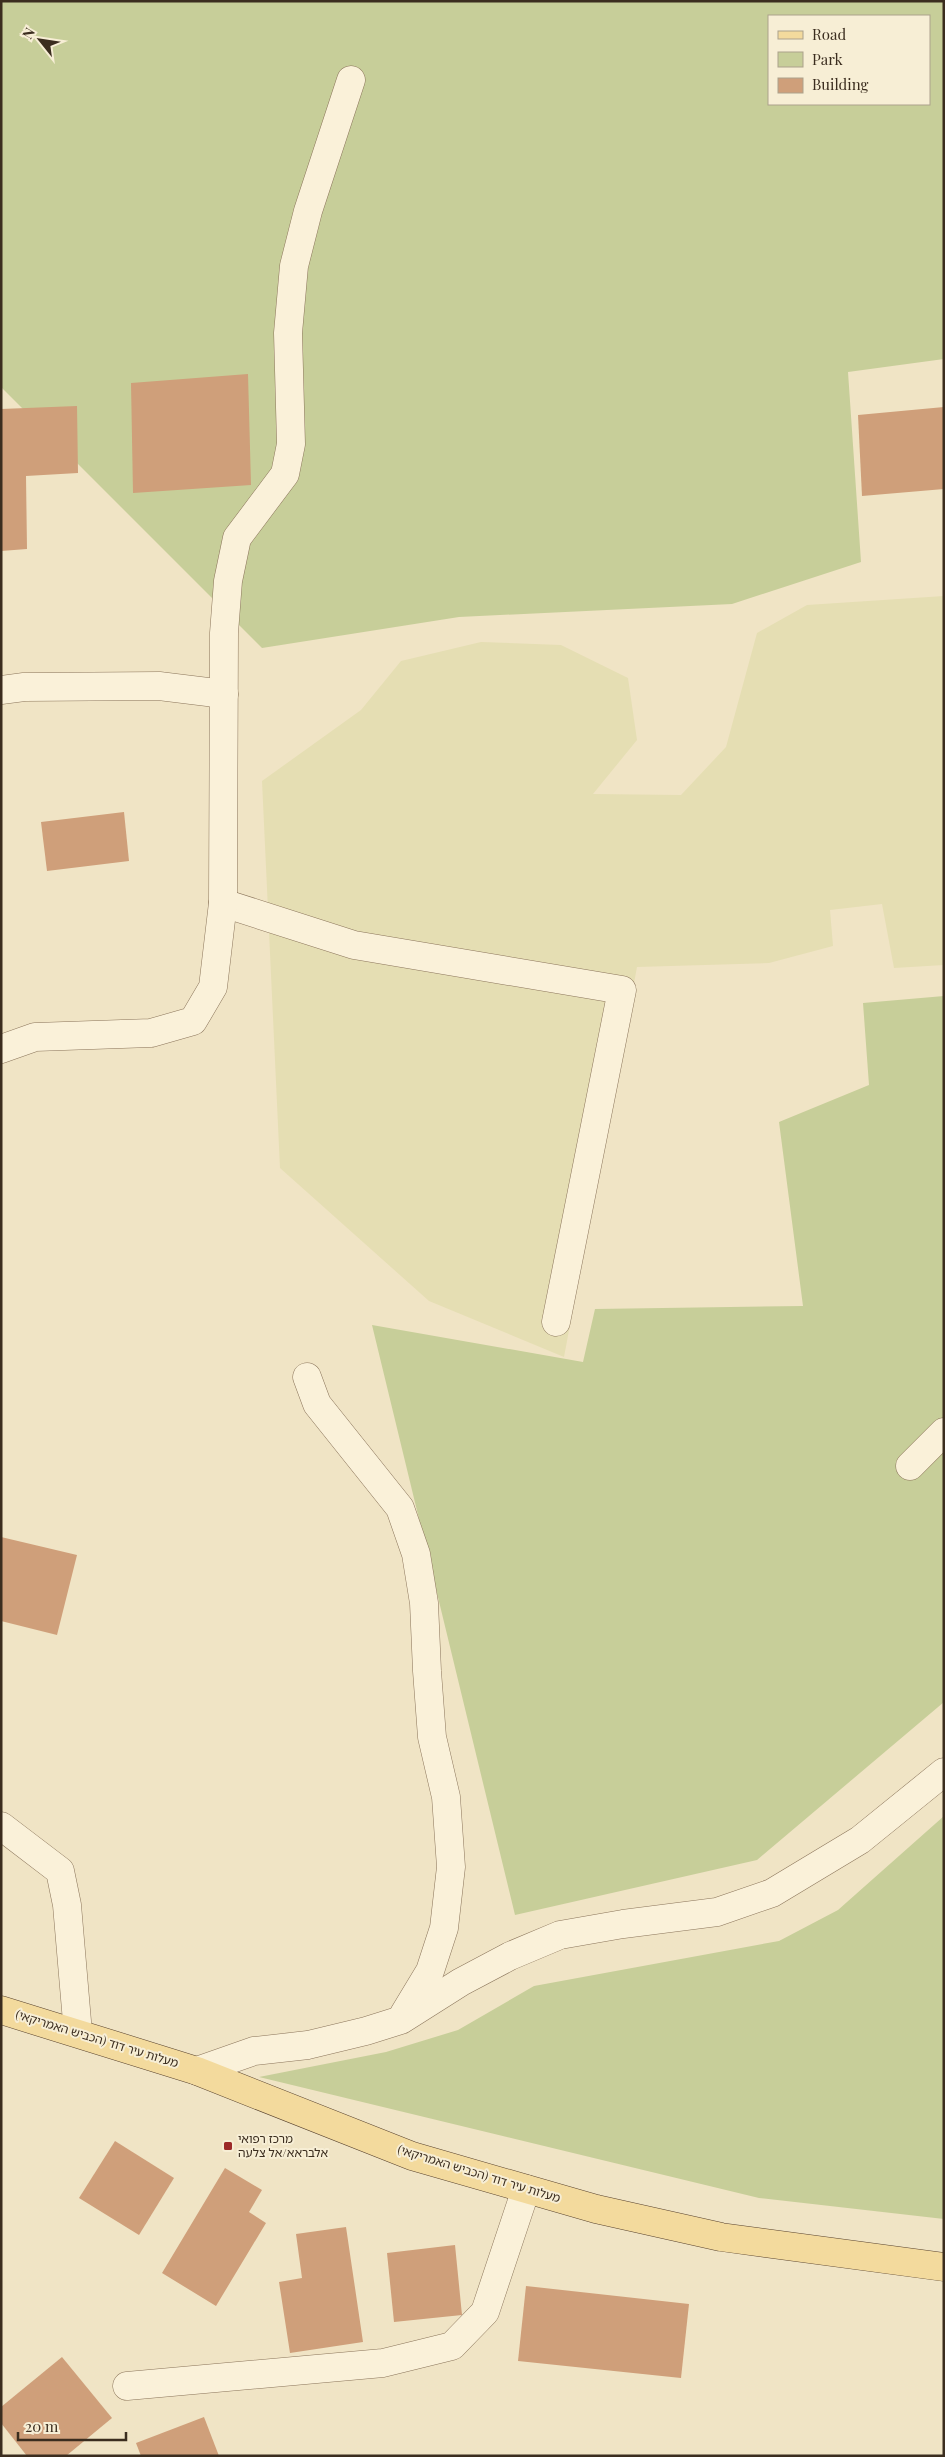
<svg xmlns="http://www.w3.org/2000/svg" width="945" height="2457" viewBox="0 0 945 2457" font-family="'Playfair Display','Noto Sans Hebrew',serif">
	<rect width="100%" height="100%" fill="#f0e4c5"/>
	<polygon fill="#e5deb3" points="944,596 944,965 894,968 882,904 830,910 833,946 769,963 637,967 564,1357 429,1301 280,1168 262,781 361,710 401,661 481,642 561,645 628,678 637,740 593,794 681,795 726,747 757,633 807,605"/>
	<g fill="#c7ce99" fill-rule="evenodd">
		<path d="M1 1H944V359L848 372 861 562 732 604 459 617 262 648 1 387ZM769 16H929V104H769Z"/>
		<polygon points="944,996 944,1702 757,1860 515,1915 372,1325 583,1362 595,1309 803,1306 779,1122 869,1085 863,1003"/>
		<polygon points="944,1816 944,2219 759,2198 259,2077 386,2052 458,2030 534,1986 779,1941 838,1910"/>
	</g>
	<g fill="#cf9f7a">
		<polygon points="248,374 251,485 133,493 131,383"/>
		<polygon points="77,406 78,473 26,476 27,549 1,551 1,409"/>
		<polygon points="944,407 944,489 862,496 858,415"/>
		<polygon points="124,812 129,861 47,871 41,822"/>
		<polygon points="1,1537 77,1555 57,1635 1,1621"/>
		<polygon points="115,2141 174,2178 139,2235 79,2198"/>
		<polygon points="225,2168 262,2190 249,2212 266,2223 216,2306 162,2273"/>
		<polygon points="346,2227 363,2342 290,2353 279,2282 302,2278 296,2234"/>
		<polygon points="455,2245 462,2315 394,2322 387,2253"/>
		<polygon points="526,2286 689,2304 681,2378 518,2361"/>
		<polygon points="62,2357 112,2418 66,2456 27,2456 1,2423 1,2407"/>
		<polygon points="204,2417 219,2456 141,2456 136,2443"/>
	</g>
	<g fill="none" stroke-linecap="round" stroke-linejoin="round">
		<defs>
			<g id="minor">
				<polyline points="1,690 24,687 159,686 224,694"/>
				<polyline points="223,903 354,945 622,990 556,1322"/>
				<polyline points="1,1049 35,1037 151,1033 193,1021 213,987 223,903 224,633 228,581 237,538 285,474 291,444 288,333 294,266 308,211 351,80"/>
				<polyline points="307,1377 317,1404 400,1508 416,1554 424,1603 427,1671 432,1737 446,1797 451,1867 444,1928 430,1971 404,2014"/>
				<polyline points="910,1466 944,1432"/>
				<polyline points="1,1826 60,1871 67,1905 78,2033"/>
				<polyline points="197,2071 254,2051 308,2045 366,2031 401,2020 461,1982 510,1956 560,1935 623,1924 717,1912 772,1893 860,1840 944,1772"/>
				<polyline points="127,2386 383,2363 452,2346 485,2312 526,2189"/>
			</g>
			<polyline id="major" points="1,2010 197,2071 412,2156 596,2209 721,2237 944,2267"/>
		</defs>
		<use href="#minor" stroke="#8b755b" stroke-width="29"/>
		<use href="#major" stroke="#59432f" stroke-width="29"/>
		<use href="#minor" stroke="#faf1d9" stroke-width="28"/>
		<use href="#major" stroke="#f3da9d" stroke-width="28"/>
	</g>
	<rect fill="#9c2a29" stroke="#f7eed5" stroke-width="2" x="223" y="2141" width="10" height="10" rx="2.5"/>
	<g text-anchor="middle" stroke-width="4" stroke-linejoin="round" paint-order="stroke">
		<g font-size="12" fill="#3b2d1f" stroke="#f7eed5">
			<text transform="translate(97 2039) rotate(17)" y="4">מעלות עיר דוד (הכביש האמריקאי)</text>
			<text transform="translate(479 2174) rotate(17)" y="4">מעלות עיר דוד (הכביש האמריקאי)</text>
		</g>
		<g font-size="12" fill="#3b2d1f" stroke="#f7eed5" text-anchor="start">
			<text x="238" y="2143">מרכז רפואי<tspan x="238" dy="14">אלבראא/אל צלעה</tspan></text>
		</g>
	</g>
	<rect width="945" height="2457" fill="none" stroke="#3b2d1f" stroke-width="5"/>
	<rect x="768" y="15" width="162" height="90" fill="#f7eed5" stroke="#aca18c"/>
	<rect x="778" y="31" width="25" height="8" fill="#f3da9d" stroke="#aca18c"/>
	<text x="812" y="40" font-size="15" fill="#3b2d1f">Road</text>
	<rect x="778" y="52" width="25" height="15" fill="#c7ce99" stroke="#aca18c"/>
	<text x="812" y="65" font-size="15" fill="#3b2d1f">Park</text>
	<rect x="778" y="78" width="25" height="15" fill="#cf9f7a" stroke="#aca18c"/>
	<text x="812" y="90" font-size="15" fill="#3b2d1f">Building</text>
	<g transform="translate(40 40) rotate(300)" stroke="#f7eed5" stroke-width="4" paint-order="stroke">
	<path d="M0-4L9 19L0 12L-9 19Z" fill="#3b2d1f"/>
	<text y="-8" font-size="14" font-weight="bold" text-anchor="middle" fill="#3b2d1f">N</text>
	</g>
	<path d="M18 2432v8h108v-8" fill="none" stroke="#3b2d1f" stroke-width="2.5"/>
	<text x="25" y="2432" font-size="15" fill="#3b2d1f" stroke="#f7eed5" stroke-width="4" paint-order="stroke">20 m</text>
</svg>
